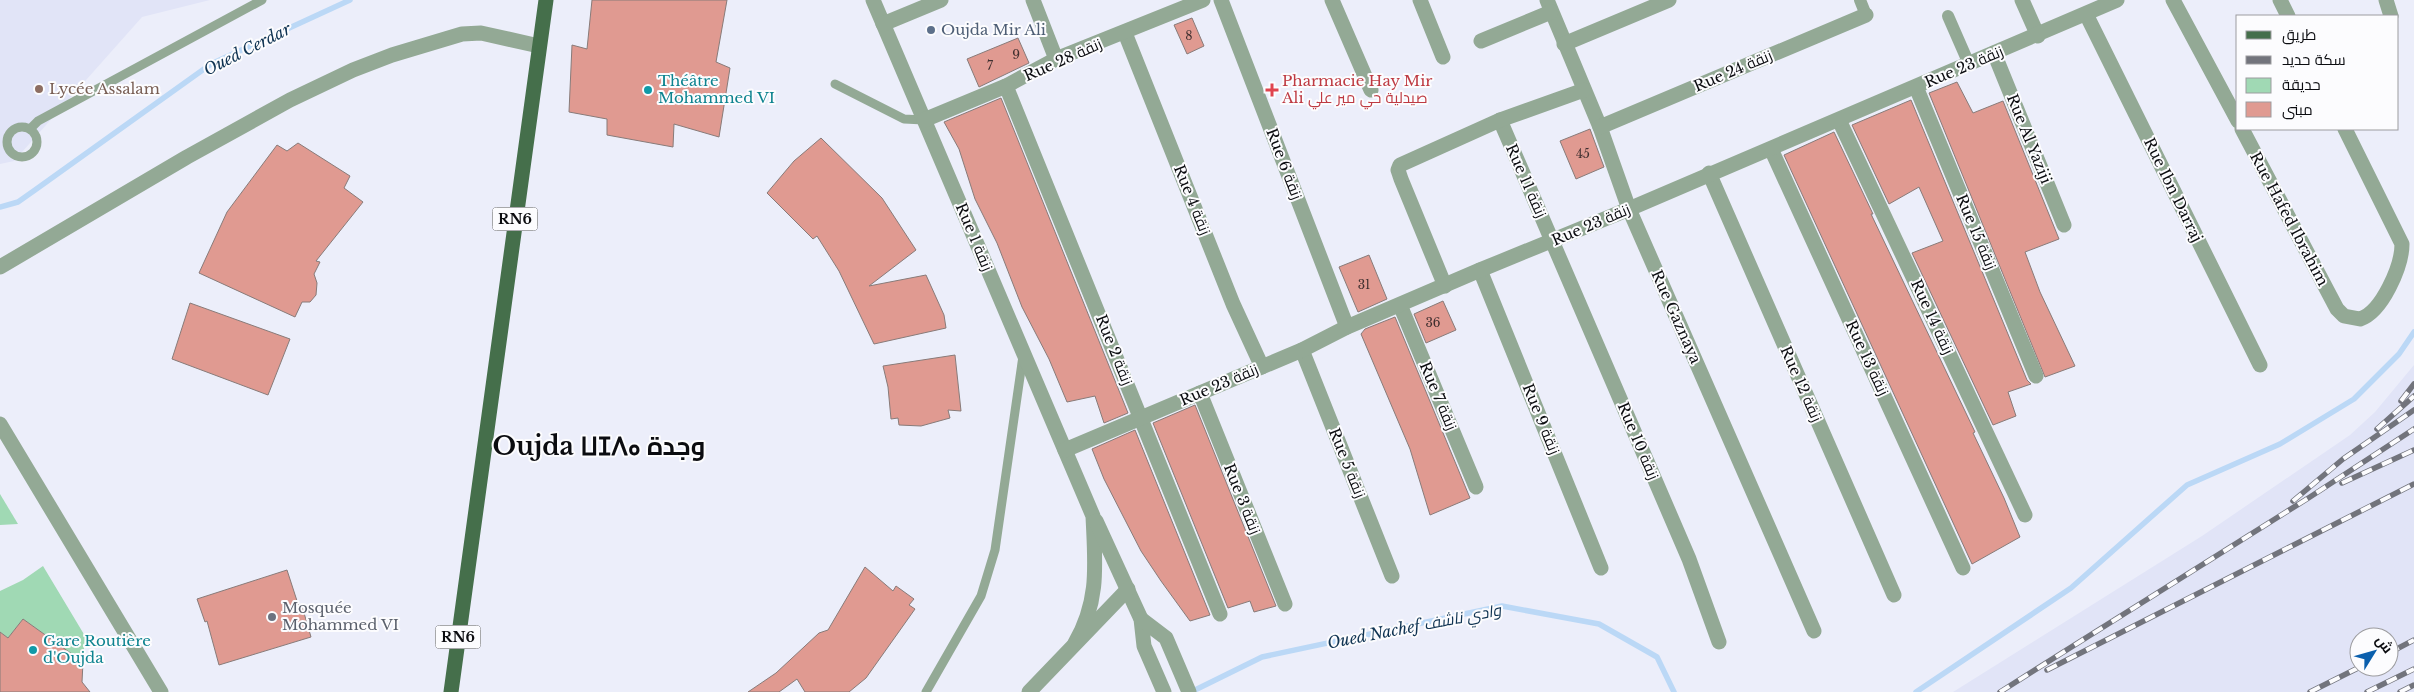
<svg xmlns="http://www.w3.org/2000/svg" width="2414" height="692" viewBox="0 0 2414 692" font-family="'Libre Baskerville',Cairo,'Noto Sans Tifinagh',serif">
	<rect width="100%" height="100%" fill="#eceefa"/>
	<g fill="#e1e4f7" fill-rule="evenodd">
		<polygon points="0,0 210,0 142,17 14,161 0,164"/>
		<path d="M2414 365V692H1953L2202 536 2350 435 2375 412ZM2359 637H2389V667H2359Z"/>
	</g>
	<g fill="#a0d9b4">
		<polygon points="0,494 18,524 0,525"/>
		<polygon points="43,566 85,636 83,662 23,619 8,638 0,632 0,591 23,580"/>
	</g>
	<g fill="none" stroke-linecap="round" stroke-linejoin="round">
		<g stroke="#bbd8f6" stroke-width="5.5">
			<polyline points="0,207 18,202 35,190 211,64 350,0"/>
			<polyline points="1191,692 1262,657 1502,606 1599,624 1657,657 1674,692"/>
			<polyline points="1916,692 2071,588 2187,485 2280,444 2354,399 2399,354 2414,332"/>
		</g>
	</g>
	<g fill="#e09a91" stroke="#887b79">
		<polygon points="592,0 727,0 716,62 730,68 719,137 674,124 673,147 607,135 607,119 569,112 572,45 587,49"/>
		<polygon points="1192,18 1204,46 1187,54 1174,25"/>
		<polygon points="1018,38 1029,63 979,87 967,59"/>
		<polygon points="1957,82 1973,113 2003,101 2059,239 2025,252 2040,292 2075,366 2045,377 1929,93"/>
		<polygon points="1001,98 1128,413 1104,423 1095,396 1067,402 1049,359 1022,307 997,243 975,199 959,149 944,122"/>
		<polygon points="1911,100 2027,380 2031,384 2008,392 2016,416 1993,425 1912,253 1943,241 1919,187 1889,204 1852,125"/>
		<polygon points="1590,129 1604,167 1576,179 1560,141"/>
		<polygon points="1834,132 1873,214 1871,214 1975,432 1973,433 2004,498 2020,537 1972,564 1784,155"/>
		<polygon points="821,138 882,198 916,250 869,286 926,275 944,315 946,328 874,344 839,271 817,236 813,239 767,193 794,161"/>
		<polygon points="298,143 350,176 344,188 363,202 316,261 320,262 314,274 317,283 316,295 310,302 302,302 295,317 199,273 227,212 277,145 287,151"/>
		<polygon points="1369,255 1387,299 1358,312 1339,267"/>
		<polygon points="1443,301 1456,330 1426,343 1414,314"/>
		<polygon points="190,303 290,339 268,395 172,359"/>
		<polygon points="1395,317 1470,498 1430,515 1410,449 1361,334 1365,329"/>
		<polygon points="955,355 961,411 948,410 950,418 921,426 899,425 898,418 891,419 888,387 883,366"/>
		<polygon points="1195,405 1276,606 1254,612 1250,601 1228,608 1153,423"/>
		<polygon points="1135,430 1210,615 1190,621 1161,581 1141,551 1104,479 1092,449"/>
		<polygon points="865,567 893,591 896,586 914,599 909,605 915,609 866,678 849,692 805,692 797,679 779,692 748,692 776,673 819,633 828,630"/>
		<polygon points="287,570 299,607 302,606 311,637 219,665 207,621 205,622 197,599"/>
		<polygon points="23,619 83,662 82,682 90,692 0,692 0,632 8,638"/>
	</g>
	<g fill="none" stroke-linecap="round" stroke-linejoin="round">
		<g stroke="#93a995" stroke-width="9">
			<polyline points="835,84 904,119 924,120"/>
			<circle cx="22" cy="142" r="15"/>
			<polyline points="30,129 38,121 262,0"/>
			<polyline points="926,692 981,596 995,550 1023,356"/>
		</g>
		<g stroke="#93a995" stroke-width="12">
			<polyline points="1860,0 1866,15"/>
			<polyline points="1948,16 1969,64"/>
		</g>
		<g stroke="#93a995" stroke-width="15">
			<path d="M873 0 1093 516C1095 563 1100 600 1075 643"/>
			<polyline points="1033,0 1056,59"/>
			<polyline points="1221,0 1347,327"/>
			<polyline points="1332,0 1371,90"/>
			<polyline points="1420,0 1443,57"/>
			<polyline points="1547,0 1600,127 1629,209 1814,631"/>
			<polyline points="2022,0 2038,36"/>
			<polyline points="2173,0 2238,121"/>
			<polyline points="2280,0 2288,16"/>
			<polyline points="2386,0 2391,16"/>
			<polyline points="2086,14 2260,365"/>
			<polyline points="883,24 941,0"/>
			<polyline points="1125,33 1233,304 1262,367"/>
			<polyline points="1481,41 1551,12"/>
			<polyline points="1564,44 1669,0"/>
			<polyline points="1994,53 2064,225"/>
			<polyline points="1006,86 1220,614"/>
			<polyline points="1916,87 2036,376"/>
			<polyline points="924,120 1006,86 1056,59 1203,0"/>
			<polyline points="1500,120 1689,559 1719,642"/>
			<polyline points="1839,120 2025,515"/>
			<polyline points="1600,127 1866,15"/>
			<path d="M2242 129 2337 309 2344 316 2360 319C2382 312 2402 266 2402 244L2345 129"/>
			<polyline points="1771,149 1963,568"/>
			<polyline points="1709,173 1894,595"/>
			<polyline points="0,267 187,157 290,100 353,70 392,55 462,34 481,33 539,46"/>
			<polyline points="1480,270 1601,568"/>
			<polyline points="1445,286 1401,179 1398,170 1400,165 1500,120 1584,90"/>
			<polyline points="1400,305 1476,487"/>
			<polyline points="1302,350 1392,576"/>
			<polyline points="1200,393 1285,604"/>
			<polyline points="0,424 161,692"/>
			<polyline points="1065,450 1302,350 1347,327 1480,270 1629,209 2117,0"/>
			<polyline points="1096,521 1141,619 1144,646 1164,692"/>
			<polyline points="1141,619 1166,638 1189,692"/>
			<polyline points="1029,692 1128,589"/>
		</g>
		<polyline stroke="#456f4b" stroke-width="15" points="451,692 546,0"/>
		<defs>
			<g id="rail">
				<polyline points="2401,401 2414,384"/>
				<polyline points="2377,429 2414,396"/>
				<polyline points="2342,483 2414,450"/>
				<polyline points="2293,501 2343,459 2414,410"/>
				<polyline points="2389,653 2414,640"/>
				<polyline points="2047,670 2414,484"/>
				<polyline points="2000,692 2310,497 2414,429"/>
				<polyline points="2310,692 2360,667"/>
				<polyline points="2367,692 2414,669"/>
				<polyline points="2400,692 2414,685"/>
			</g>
		</defs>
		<use href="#rail" stroke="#72747c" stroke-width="5.5"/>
		<use href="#rail" stroke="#fcfcfe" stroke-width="4" stroke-dasharray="11" stroke-linecap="butt"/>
	</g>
	<circle fill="#5c6f8a" stroke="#fcfcfe" stroke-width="2" cx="931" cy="30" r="5"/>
	<circle fill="#8d6e63" stroke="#fcfcfe" stroke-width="2" cx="39" cy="89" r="5"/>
	<g fill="#0f9aa8" stroke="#fcfcfe" stroke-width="2">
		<circle cx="648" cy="90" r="5"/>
		<circle cx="33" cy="650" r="5"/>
	</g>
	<path fill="#e0444e" stroke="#fcfcfe" stroke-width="2" d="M1269.5 82.5h5v5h5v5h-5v5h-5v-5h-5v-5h5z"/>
	<circle fill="#6b7280" stroke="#fcfcfe" stroke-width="2" cx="272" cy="617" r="5"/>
	<g text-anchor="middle" stroke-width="4" stroke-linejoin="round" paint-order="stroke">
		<g font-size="12" fill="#403030">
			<text x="1189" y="40">8</text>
			<text x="1016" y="59">9</text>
			<text x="990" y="70">7</text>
			<text x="1583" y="158">45</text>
			<text x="1364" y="289">31</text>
			<text x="1433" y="327">36</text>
		</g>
		<g fill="#fcfcfe" stroke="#535457" stroke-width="1">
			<rect x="492.5" y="207.5" width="45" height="23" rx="4"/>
			<rect x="435.5" y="625.5" width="45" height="23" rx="4"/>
		</g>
		<g font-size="14" font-weight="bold" fill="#0b0c10">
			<text x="515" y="224">RN6</text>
			<text x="458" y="642">RN6</text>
		</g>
		<g font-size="15" fill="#4e5e75" stroke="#fcfcfe" text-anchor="start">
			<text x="941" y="35">Oujda Mir Ali</text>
		</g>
		<g font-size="15" fill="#0b0c10" stroke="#fcfcfe">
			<text transform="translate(1063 60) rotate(-24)" y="5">Rue 28 زنقة</text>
			<text transform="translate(1964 67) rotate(-23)" y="5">Rue 23 زنقة</text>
			<text transform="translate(1733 71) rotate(-23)" y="5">Rue 24 زنقة</text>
			<text transform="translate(2029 139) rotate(68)" y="5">Rue Al Yaziji</text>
			<text transform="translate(1284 164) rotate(69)" y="5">Rue 6 زنقة</text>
			<text transform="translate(1526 181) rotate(66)" y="5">Rue 11 زنقة</text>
			<text transform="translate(2173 190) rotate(64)" y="5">Rue Ibn Darraj</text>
			<text transform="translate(1192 200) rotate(68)" y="5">Rue 4 زنقة</text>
			<text transform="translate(2289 219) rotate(62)" y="5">Rue Hafed Ibrahim</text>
			<text transform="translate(1591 225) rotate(-23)" y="5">Rue 23 زنقة</text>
			<text transform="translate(1976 232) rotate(67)" y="5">Rue 15 زنقة</text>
			<text transform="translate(974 237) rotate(67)" y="5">Rue زنقة 1</text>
			<text transform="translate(1676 317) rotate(66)" y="5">Rue Gaznaya</text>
			<text transform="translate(1932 317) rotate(65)" y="5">Rue 14 زنقة</text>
			<text transform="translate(1114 350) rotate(68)" y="5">Rue 2 زنقة</text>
			<text transform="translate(1867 358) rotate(65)" y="5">Rue 13 زنقة</text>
			<text transform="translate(1801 384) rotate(66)" y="5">Rue 12 زنقة</text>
			<text transform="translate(1219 385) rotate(-23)" y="5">Rue 23 زنقة</text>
			<text transform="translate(1438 396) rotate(67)" y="5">Rue 7 زنقة</text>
			<text transform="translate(1541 419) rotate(68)" y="5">Rue 9 زنقة</text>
			<text transform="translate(1638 441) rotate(67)" y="5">Rue 10 زنقة</text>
			<text transform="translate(1347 463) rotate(68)" y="5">Rue 5 زنقة</text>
			<text transform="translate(1242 499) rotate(68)" y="5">Rue 3 زنقة</text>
		</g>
		<g font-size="15" fill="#0d838f" stroke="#fcfcfe" text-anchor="start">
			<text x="658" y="86">Théâtre<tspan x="658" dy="17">Mohammed VI</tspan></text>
			<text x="43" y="646">Gare Routière<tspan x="43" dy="17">d'Oujda</tspan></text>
		</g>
		<g font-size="15" fill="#be3a42" stroke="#fcfcfe" text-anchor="start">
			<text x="1282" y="86">Pharmacie Hay Mir<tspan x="1282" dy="17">Ali صيدلية حي مير علي</tspan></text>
		</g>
		<g font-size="15" fill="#785e54" stroke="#fcfcfe" text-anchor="start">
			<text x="49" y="94">Lycée Assalam</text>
		</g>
		<g font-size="15" fill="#5b616d" stroke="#fcfcfe" text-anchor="start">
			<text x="282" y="613">Mosquée<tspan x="282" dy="17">Mohammed VI</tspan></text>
		</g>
		<g font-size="16" font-style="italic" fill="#0f3352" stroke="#fcfcfe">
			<text transform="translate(247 49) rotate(-27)" y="6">Oued Cerdar</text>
			<text transform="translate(1414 626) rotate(-11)" y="6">Oued Nachef وادي ناشف</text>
		</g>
		<g font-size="25" font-weight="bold" fill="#0b0c10" stroke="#fcfcfe">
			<text x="599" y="455">Oujda ⵡⵊⴷⴰ وجدة</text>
		</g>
	</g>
	<rect x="2236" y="15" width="162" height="115" fill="#fcfcfe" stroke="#9c9c9f"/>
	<rect x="2246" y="31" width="25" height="8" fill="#456f4b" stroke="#9c9c9f"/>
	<text x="2282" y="40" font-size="15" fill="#0b0c10">طريق</text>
	<rect x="2246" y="56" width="25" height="8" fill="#72747c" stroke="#9c9c9f"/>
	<text x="2282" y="65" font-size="15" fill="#0b0c10">سكة حديد</text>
	<rect x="2246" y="78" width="25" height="15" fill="#a0d9b4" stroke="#9c9c9f"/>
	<text x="2282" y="90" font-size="15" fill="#0b0c10">حديقة</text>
	<rect x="2246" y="102" width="25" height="15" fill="#e09a91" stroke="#9c9c9f"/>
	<text x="2282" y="115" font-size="15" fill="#0b0c10">مبنى</text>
	<g transform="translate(2374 652) rotate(53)"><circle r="24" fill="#fcfcfe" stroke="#9c9c9f"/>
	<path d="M0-4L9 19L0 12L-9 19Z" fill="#0a5fad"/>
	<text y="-8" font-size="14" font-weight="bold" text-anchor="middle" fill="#0b0c10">ش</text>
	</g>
</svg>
